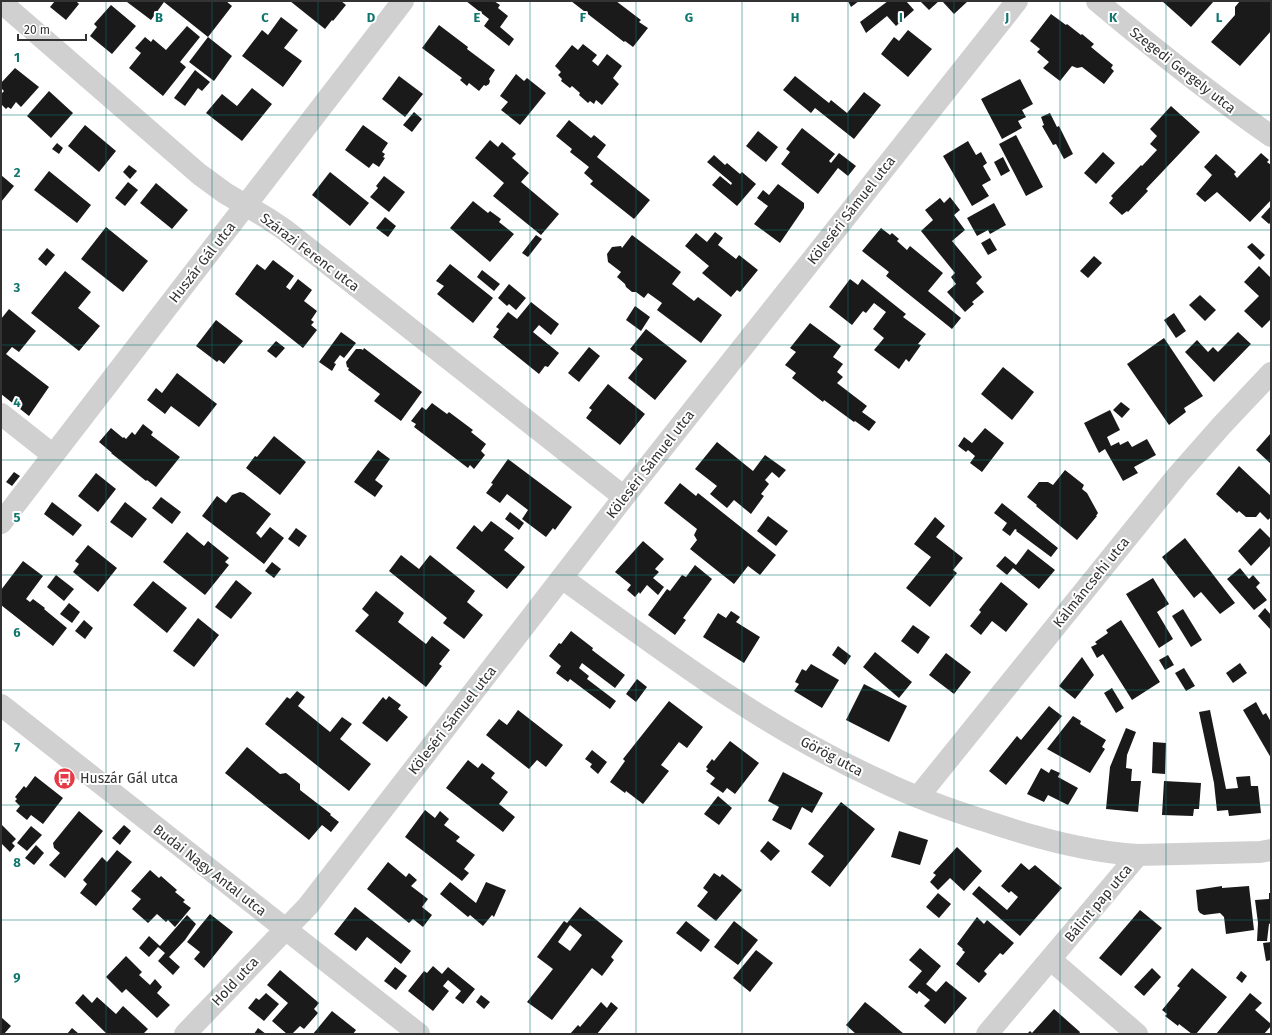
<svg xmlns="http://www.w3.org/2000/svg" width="1272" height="1035" viewBox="0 0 1272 1035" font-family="'Fira Sans',sans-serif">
	<rect width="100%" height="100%" fill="#fff"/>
	<g fill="#1a1a1a" fill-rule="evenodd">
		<polygon points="55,1 76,1 79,4 66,20 50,7"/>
		<polygon points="128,1 163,1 164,2 166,1 226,1 232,6 208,37 232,56 214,81 189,62 208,37 164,2 151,20 127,2"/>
		<polygon points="290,1 341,1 346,5 333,21 332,20 325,29"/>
		<polygon points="466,1 494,1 500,5 498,8 508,16 500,27 514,39 509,46 484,26 489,19"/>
		<polygon points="571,1 616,1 641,20 639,22 648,28 633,47 625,41 624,42"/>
		<polygon points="848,1 859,1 851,7"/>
		<polygon points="888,1 906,1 914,10 896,26 887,16 866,33 860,22"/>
		<polygon points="920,1 939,1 929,10"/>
		<polygon points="942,1 968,1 954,14"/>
		<polygon points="1162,1 1214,1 1191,27"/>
		<polygon points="1240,1 1271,1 1271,31 1240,66 1211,42 1235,15 1235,7"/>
		<polygon points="111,5 136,26 112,54 90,36 97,27 94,24"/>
		<polygon points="1051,14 1066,25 1067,24 1081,35 1082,34 1094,44 1091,47 1113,65 1111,68 1114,71 1104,84 1082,67 1077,68 1072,66 1060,81 1043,68 1049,62 1037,52 1040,49 1030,41"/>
		<polygon points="281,17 298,30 284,48 302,61 283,87 242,56 262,30 268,35"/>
		<polygon points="439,25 468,47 467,49 495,70 489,79 490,81 489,84 486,86 484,85 479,91 469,83 467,86 460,80 462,78 422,48"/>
		<polygon points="187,26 200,37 180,62 186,67 163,96 129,68 141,53 135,48 145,37 151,42 153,39 166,50"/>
		<polygon points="908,30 932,49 908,77 881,54 894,37 899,41"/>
		<polygon points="583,44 597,55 592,61 598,66 607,54 622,66 613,78 619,84 602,105 596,100 594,104 590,101 588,103 579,95 580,93 572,86 570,88 561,81 562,79 558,75 561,72 555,66 572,45 578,50"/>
		<polygon points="15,68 39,87 21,107 16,102 11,109 8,107 6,109 1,104 1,94 4,91 1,88 1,83"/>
		<polygon points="195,70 210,82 202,91 198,88 185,106 174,98"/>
		<polygon points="516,74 524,81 527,78 546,93 520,125 501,110 508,102 500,96"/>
		<polygon points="399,76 423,94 405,117 382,99"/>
		<polygon points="795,76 829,103 831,100 847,113 864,92 881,105 854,139 815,108 811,113 783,90"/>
		<polygon points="1020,79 1033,104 1022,110 1026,117 1018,121 1022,128 1002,139 981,99"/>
		<polygon points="252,88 272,104 242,141 206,113 222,94 237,106"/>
		<polygon points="49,91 73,113 51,138 27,116"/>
		<polygon points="1171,106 1200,132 1146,189 1148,191 1128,212 1127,211 1122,215 1109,203 1113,198 1111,196 1141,165 1142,166 1157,150 1150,144 1157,136 1150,129"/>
		<polygon points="414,112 422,119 412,132 403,125"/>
		<polygon points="1050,113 1057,127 1059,126 1073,154 1064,159 1056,144 1053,145 1042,126 1044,125 1041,117"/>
		<polygon points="569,120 591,138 594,135 606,145 597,157 650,200 634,219 590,184 593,181 584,173 589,167 570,152 572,149 556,136"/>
		<polygon points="85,125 116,151 99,172 68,146"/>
		<polygon points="363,125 388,143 382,152 385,154 383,157 385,158 379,167 373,163 369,168 345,150"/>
		<polygon points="802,128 835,154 829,161 831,163 839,153 856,166 848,176 838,168 818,194 781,164 790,152 786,149"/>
		<polygon points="758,131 778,147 766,162 746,146"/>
		<polygon points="1016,135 1043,187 1026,196 999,144"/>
		<polygon points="490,140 498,147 502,142 516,154 512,158 529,173 521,182 559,214 541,235 493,196 504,183 475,158"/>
		<polygon points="968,141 976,155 981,152 987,163 983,166 991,180 982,185 989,196 972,206 943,156"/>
		<polygon points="57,143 63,148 59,154 52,149"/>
		<polygon points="1103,152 1115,163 1096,184 1084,173"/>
		<polygon points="1261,153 1269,160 1267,162 1271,165 1271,200 1250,222 1217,192 1205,202 1196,194 1212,175 1204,167 1216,154 1236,172 1234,174 1237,178"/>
		<polygon points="714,155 725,165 727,163 740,174 742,172 756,184 737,206 712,185 720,176 731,185 732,183 707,162"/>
		<polygon points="1003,157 1010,171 1001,176 994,162"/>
		<polygon points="129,165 137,171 130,179 123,172"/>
		<polygon points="49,171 91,205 77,223 34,190"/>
		<polygon points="330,172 369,203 350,226 312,195"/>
		<polygon points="1,175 14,186 1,202"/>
		<polygon points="384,176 405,192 389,212 370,197 378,188 376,186"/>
		<polygon points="128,182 138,190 125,206 115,198"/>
		<polygon points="156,183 188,210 172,229 140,203"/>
		<polygon points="778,184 804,203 804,208 780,243 754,224 768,206 757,198 763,190 769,195"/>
		<polygon points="950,197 960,210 954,215 965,230 952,241 982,277 976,283 984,292 972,302 974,304 965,312 947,292 956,284 951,277 955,273 921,231 933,220 925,210 940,198 944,203"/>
		<polygon points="473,201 488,213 490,211 501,219 499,222 514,234 490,262 450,228"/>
		<polygon points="994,203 1006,225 990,234 988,230 977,236 967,218"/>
		<polygon points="1271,206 1271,222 1269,224 1261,217"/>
		<polygon points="385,217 396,226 388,237 376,228"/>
		<polygon points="106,227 148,261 123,292 81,259"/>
		<polygon points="881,228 890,235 892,233 899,239 897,241 907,250 910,246 943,273 928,291 961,318 952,329 886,276 889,272 862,251"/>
		<polygon points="715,232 723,238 718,245 736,259 739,255 758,270 740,292 737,290 731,297 702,273 709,266 685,246 696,233 707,242"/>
		<polygon points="536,235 542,239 528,257 522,253"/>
		<polygon points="632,235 681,272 672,284 694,301 698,297 722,315 701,343 657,310 662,303 648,293 644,298 636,292 632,292 626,287 625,284 617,277 621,272 608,262 607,254 612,247 621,246 622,248"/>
		<polygon points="990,238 997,250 988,255 981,243"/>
		<polygon points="1252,243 1265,255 1260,260 1247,247"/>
		<polygon points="47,248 55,255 46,266 38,259"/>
		<polygon points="1094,256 1102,263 1088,278 1080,271"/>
		<polygon points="273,260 294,276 286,287 290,290 298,279 312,290 304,301 317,311 311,320 314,322 311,325 317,330 303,348 235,294 257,264 265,270"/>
		<polygon points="450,264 493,298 473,323 437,294 444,286 436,281"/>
		<polygon points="1259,266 1271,278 1271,319 1262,328 1244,311 1259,296 1244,282"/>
		<polygon points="482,270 500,284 494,291 477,277"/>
		<polygon points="65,271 91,292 78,308 100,326 79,351 31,313"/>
		<polygon points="850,279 858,285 862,279 906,314 903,317 926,334 918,344 921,345 909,362 906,359 899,369 874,350 884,338 873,329 886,312 874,303 866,313 863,311 852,325 829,307"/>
		<polygon points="509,284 526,298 516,310 509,304 507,306 498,298"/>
		<polygon points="1200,295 1216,310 1205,321 1189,305"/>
		<polygon points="531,302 559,324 551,335 539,325 533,332 559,353 548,367 545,366 539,374 493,337 499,329 496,327 508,312 517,319"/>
		<polygon points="635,306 650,317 641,331 626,320"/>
		<polygon points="9,309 36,331 19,352 12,347 6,354 49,387 29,416 1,394 1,319"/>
		<polygon points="1174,313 1186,331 1176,338 1164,320"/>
		<polygon points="216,320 243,341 224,364 219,360 217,362 196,346"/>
		<polygon points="810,323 841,346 833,357 843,364 837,372 843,377 837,383 867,406 862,412 876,422 869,431 855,421 854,422 824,400 823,402 792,378 796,373 785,365 796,352 790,348"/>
		<polygon points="646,329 687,361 655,400 628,378 643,359 630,349"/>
		<polygon points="341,332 356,343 344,358 340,355 334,363 336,364 332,371 319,362"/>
		<polygon points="1238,332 1251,344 1214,382 1185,352 1197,340 1208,352 1213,347 1218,352"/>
		<polygon points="1164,338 1203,396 1184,408 1186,412 1169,425 1127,364"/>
		<polygon points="276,341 285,348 276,358 267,351"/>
		<polygon points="589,347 600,356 579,382 568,373"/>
		<polygon points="364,348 422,392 401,421 374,401 380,394 348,370 349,368 347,367 346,362 356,349 361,349 363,350"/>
		<polygon points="1003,367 1034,392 1012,420 981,394"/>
		<polygon points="177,373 217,404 199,427 171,406 165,414 147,400 156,388 162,393"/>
		<polygon points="608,384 645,414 620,445 586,418 592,410 589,408"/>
		<polygon points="1121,402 1130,409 1122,418 1113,410"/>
		<polygon points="432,403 447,414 449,412 473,430 471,432 486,444 481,451 485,455 474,469 470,465 468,468 414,427 416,424 411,421 422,407 426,410"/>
		<polygon points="1110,410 1120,430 1107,437 1111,446 1119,442 1120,445 1128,441 1132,447 1147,439 1156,455 1134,467 1138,473 1123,481 1105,449 1099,453 1084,423"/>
		<polygon points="143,424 153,432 151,435 180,457 156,487 147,480 146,481 111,453 112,453 99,442 111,428 123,438 124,437 126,439 132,432 135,435"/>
		<polygon points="985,428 1004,443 982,472 970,463 975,456 968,450 966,452 958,446 964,437 972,443"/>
		<polygon points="1271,433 1271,464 1256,450"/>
		<polygon points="274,436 306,462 280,495 246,468 255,456 257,457"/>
		<polygon points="717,442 753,471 765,455 786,470 779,478 772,472 765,480 769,484 761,494 764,496 751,514 734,500 727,508 710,494 717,486 695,469"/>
		<polygon points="378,450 390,459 375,480 383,486 375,497 354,482"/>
		<polygon points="508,459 572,507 555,530 553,528 546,537 522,519 528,510 507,494 500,503 486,493 493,484 491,483"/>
		<polygon points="1239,466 1271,496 1271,517 1268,520 1260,512 1256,517 1246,517 1239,511 1237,513 1216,494"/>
		<polygon points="1065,470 1084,485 1082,489 1087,493 1098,513 1096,516 1097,516 1077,540 1036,506 1037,505 1027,497 1039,482 1048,482 1053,485"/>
		<polygon points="14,472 20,476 12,486 6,482"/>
		<polygon points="96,473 116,489 98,512 78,496"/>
		<polygon points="680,483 696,496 698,493 776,555 760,575 748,566 734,584 690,549 697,540 694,535 697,529 664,503"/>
		<polygon points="240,492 244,493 271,514 256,533 261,538 270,527 284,538 264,564 202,516 217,496 226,503 232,495"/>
		<polygon points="161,497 181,512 172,524 152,508"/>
		<polygon points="52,502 82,525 73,536 44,514"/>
		<polygon points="125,502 147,519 132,538 110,522"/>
		<polygon points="1002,503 1058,548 1051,557 1016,531 1017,530 1015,529 1010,536 1002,530 1007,523 994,513"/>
		<polygon points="510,512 524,523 519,530 505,519"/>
		<polygon points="768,516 788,531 776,546 757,531"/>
		<polygon points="935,517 945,526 936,537 963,558 953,570 957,573 930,607 906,588 931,557 914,544"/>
		<polygon points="491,521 514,538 504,550 525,567 507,589 456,548 474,525 482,532"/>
		<polygon points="296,528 307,536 299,547 288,539"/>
		<polygon points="1260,528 1271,539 1271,545 1251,566 1238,551"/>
		<polygon points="187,532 204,546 208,541 229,558 225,562 229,565 205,595 163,562"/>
		<polygon points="1185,538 1235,603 1220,614 1201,592 1194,598 1162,557"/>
		<polygon points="643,541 664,559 655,569 659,572 653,578 664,587 658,595 647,585 640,594 639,592 635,597 627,590 631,585 615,572"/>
		<polygon points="88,545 117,568 98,592 73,572 79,564 75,561"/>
		<polygon points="1028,549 1055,570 1039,589 1013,568 1007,575 996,566 1005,556 1016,565"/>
		<polygon points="401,555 419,569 430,555 475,591 467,602 483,615 464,639 443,623 447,618 389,571"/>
		<polygon points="23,561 43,576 26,599 30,602 33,599 45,608 44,609 67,628 53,646 1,605 1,590"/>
		<polygon points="272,562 281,569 274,578 265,571"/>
		<polygon points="695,565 712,579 683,618 686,620 675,635 648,615 667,589 670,591 682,575 686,577"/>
		<polygon points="1240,568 1249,579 1253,575 1260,583 1256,587 1267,600 1254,610 1227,579"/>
		<polygon points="56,575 74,589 64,601 47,587"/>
		<polygon points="1153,578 1169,604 1157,612 1173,639 1159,648 1126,594"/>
		<polygon points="236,580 252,593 231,619 215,607"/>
		<polygon points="153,581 187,608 167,633 133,605"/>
		<polygon points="1001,582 1028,604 1006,632 992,621 981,635 970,626 981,612 979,610"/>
		<polygon points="376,591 404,613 398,622 426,644 432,636 450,650 439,664 442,666 426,687 355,631 369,615 362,609"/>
		<polygon points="69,603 80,612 72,623 60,614"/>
		<polygon points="1265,608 1271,615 1271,630 1258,616"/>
		<polygon points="1183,609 1202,640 1191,647 1172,616"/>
		<polygon points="731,611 740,617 736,622 760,637 744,663 703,637 718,613 726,618"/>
		<polygon points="198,618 219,635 194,667 173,651"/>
		<polygon points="84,620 93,628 85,639 75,631"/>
		<polygon points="1121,620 1160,682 1132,700 1103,654 1097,658 1091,647 1097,644 1095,642 1108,633 1106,630"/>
		<polygon points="913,625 930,637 918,654 901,641"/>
		<polygon points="571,631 593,648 592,650 625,675 615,688 582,663 579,668 589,676 587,679 616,701 610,709 570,679 568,682 556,673 561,666 549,656 559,643 561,644"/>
		<polygon points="838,646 851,656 845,665 832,655"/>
		<polygon points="875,652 912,682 899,698 863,667"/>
		<polygon points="946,653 971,672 954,694 929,675"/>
		<polygon points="1168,655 1174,665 1165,670 1159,660"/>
		<polygon points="1082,657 1094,675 1075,699 1059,686"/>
		<polygon points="1240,663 1247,673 1233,683 1226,673"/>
		<polygon points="811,664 839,680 822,708 794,691 799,684 795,682 802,669 806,671"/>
		<polygon points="1184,668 1195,686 1186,691 1175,673"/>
		<polygon points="637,679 647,687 636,702 626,694"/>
		<polygon points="864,684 907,706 889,742 846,720"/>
		<polygon points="1112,688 1124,708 1116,713 1104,693"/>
		<polygon points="297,691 305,697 298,706 330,732 342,717 352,724 340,739 371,764 349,791 265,724 287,697 290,699"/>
		<polygon points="389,696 401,705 398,709 408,717 387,742 362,723 383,697 386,700"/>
		<polygon points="669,701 703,727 687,748 679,742 661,765 669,771 643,804 626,791 625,793 610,782 625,761 623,759"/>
		<polygon points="1256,702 1263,715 1266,713 1271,722 1271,758 1243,710"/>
		<polygon points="1049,706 1062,716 1006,785 989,771 1017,736 1021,740"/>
		<polygon points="518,710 563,745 546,767 537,760 529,769 486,735 499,719 507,725"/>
		<polygon points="1210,710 1226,789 1238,788 1236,777 1250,776 1251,786 1258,786 1261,813 1229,816 1228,810 1217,811 1214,783 1199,712"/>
		<polygon points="1073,716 1081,721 1080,724 1106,740 1102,747 1105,749 1090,773 1047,749"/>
		<polygon points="1126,728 1136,732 1127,755 1126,768 1132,769 1131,781 1141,781 1138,812 1106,809 1110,767"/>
		<polygon points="730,741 759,763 735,794 727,788 723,793 710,784 715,778 706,771 708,769 706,767 712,759 714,761"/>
		<polygon points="1153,742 1166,743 1165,774 1152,773"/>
		<polygon points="247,747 280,774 286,773 300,784 300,790 331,814 330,815 339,822 331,832 322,825 309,840 225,773"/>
		<polygon points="592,750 607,762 598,774 590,767 592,764 585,759"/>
		<polygon points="468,760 478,768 482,763 495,773 491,778 508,792 499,804 515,817 503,832 446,788"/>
		<polygon points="1041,768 1049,773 1051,769 1060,773 1058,777 1078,788 1068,805 1048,795 1044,802 1027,794"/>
		<polygon points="783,772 823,793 812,813 802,807 791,830 772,820 779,807 768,801"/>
		<polygon points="35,776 63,798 43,824 31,815 27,820 16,811 20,806 15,801 17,799 15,797 24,786 26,788"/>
		<polygon points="1164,781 1201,783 1199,809 1194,809 1193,816 1162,815"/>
		<polygon points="718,796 732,808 719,825 704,814"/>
		<polygon points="841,802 875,829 830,887 811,872 824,856 808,844"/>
		<polygon points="425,810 435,818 440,811 449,819 444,825 460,837 456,841 475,855 464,869 469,873 462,881 405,837"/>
		<polygon points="79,811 103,831 65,878 49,865 60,853 54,848 53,843"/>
		<polygon points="1,824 16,839 12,843 15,846 10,852 1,843"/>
		<polygon points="124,825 131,831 120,845 112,838"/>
		<polygon points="31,826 42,835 27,851 17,843"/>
		<polygon points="899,831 928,840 920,865 891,857"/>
		<polygon points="768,841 780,851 771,861 760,851"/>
		<polygon points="36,845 44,853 34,865 25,858"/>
		<polygon points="957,847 982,871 964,891 950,878 938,890 930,882 936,875 933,873"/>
		<polygon points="117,850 132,862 96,906 80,893 87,884 83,880 102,857 107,862"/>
		<polygon points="388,862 406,877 409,873 417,880 411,886 428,899 422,907 432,915 423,927 413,919 409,923 367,889"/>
		<polygon points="1021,863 1029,870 1035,865 1062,888 1020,936 972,894 979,886 1007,910 1018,897 1011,891 1009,893 1001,886"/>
		<polygon points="150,870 159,878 161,876 177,890 175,892 185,900 183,902 191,908 175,927 168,920 166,922 157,914 148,923 132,909 141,899 131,891"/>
		<polygon points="714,873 720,877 722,874 742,890 716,921 697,906 708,892 703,888"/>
		<polygon points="450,882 476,903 486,882 506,890 494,917 492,915 483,926 470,915 468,917 440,894"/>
		<polygon points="1222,886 1222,888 1249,886 1254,930 1226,934 1224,917 1220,913 1204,915 1200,913 1198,910 1196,890"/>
		<polygon points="938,893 951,904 939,918 926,907"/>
		<polygon points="1269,893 1271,893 1271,923 1269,924 1267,941 1257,941 1258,923 1255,900 1269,899"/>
		<polygon points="355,907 411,951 401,964 367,937 356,951 334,934"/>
		<path d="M580 907 623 941 611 957 614 960 602 976 592 968 552 1020 527 1002 553 969 537 957 564 921 567 923ZM570 925 582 935 570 951 558 942Z"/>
		<polygon points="1140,910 1162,928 1121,976 1099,958"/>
		<polygon points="210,914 233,932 204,968 194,959 200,952 187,942"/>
		<polygon points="187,915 196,924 185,940 169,957 180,967 173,975 158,961 165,953 158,947 149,957 139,948 149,936 160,946"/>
		<polygon points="977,917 984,924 987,920 1014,943 1003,955 1000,953 984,971 987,974 979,983 956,964 965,952 962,950 963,949 957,944"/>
		<polygon points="686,921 710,940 701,952 676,933"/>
		<polygon points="734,921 758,940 738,965 714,947"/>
		<polygon points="1271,942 1271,960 1266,961 1263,943"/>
		<polygon points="920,948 941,966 926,984 936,992 946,981 967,998 945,1024 924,1006 930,1000 919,991 917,994 908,987 922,971 909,960"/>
		<polygon points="756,950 773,963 750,992 733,978"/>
		<polygon points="126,956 142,972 139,975 150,985 155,979 162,987 157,993 170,1005 157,1018 126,989 122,993 106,977"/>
		<polygon points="433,966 442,974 448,967 475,989 463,1004 455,998 461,991 448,980 443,986 449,991 433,1011 408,991 424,971 427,973"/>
		<polygon points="395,967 407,976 396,990 384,981"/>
		<polygon points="1152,968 1161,977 1144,996 1134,987"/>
		<polygon points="1192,968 1227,997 1196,1034 1192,1034 1179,1024 1178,1026 1165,1016 1167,1014 1162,1010 1180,988 1177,986"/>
		<polygon points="280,970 319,1003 314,1009 318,1013 304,1029 300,1026 292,1034 287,1034 272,1021 288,1003 267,985"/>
		<polygon points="1241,971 1247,976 1242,983 1236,978"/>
		<polygon points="266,993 279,1004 264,1021 248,1008 256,998 259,1000"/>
		<polygon points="1250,993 1262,1003 1255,1010 1271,1024 1271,1026 1264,1034 1216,1034"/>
		<polygon points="83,994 92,1003 97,997 116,1014 123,1006 148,1029 143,1034 107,1034 75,1003"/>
		<polygon points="481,995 490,1002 484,1009 476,1002"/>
		<polygon points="601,1002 607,1008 611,1002 618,1008 597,1034 570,1034 578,1025 580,1027"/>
		<polygon points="865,1002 879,1013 904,1034 856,1034 846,1025"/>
		<polygon points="1054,1009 1080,1032 1079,1034 1027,1034 1030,1031 1032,1033"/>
		<polygon points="332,1011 356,1030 353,1034 313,1034"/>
		<polygon points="1,1017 11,1026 4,1034 1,1034"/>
		<polygon points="72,1028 79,1034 67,1034"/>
		<polygon points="258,1028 266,1034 254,1034"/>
	</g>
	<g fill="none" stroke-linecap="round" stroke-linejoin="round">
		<g stroke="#d0d0d0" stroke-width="22">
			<path d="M1097 1C1153 48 1211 94 1271 136"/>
			<polyline points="1,2 199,174 225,193 267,218 285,230 624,497"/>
			<polyline points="1,414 53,455"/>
			<polyline points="1,523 403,1"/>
			<path d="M562 578C663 651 763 727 877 779 914 797 953 811 992 823 1040 839 1088 852 1138 855"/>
			<polyline points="1,705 419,1034"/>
			<polyline points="918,797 1177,476 1222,425 1271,373"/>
			<polyline points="1051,960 1137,1034"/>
			<polyline points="185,1034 308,906 624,497 1017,1"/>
			<polyline points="987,1034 1138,855 1260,852 1271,850"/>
		</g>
	</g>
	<path fill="none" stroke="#0f766e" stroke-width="1" stroke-opacity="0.55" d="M106 1V1034M212 1V1034M318 1V1034M424 1V1034M530 1V1034M636 1V1034M742 1V1034M848 1V1034M954 1V1034M1060 1V1034M1166 1V1034M1 115H1271M1 230H1271M1 345H1271M1 460H1271M1 575H1271M1 690H1271M1 805H1271M1 920H1271"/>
	<defs>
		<symbol id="bus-disc" viewBox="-11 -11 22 22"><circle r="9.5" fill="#e63946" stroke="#fff"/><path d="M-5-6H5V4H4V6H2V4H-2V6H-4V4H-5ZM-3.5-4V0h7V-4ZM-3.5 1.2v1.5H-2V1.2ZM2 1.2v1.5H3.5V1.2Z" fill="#fff"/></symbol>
	</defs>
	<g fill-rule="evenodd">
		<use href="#bus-disc" x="52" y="766" width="25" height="25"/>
	</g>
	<g text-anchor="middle" stroke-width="4" stroke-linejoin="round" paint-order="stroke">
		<g font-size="14" fill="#333" stroke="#fff">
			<text transform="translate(1183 70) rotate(38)" y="5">Szegedi Gergely utca</text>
			<text transform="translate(851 210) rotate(-52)" y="5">Köleséri Sámuel utca</text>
			<text transform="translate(310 252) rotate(37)" y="5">Szárazi Ferenc utca</text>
			<text transform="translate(202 262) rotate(-52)" y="5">Huszár Gál utca</text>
			<text transform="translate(650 464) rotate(-52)" y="5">Köleséri Sámuel utca</text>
			<text transform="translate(1091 582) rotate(-51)" y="5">Kálmáncsehi utca</text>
			<text transform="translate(452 720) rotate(-52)" y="5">Köleséri Sámuel utca</text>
			<text transform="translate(832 756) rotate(28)" y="5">Görög utca</text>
			<text transform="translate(210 870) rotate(38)" y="5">Budai Nagy Antal utca</text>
			<text transform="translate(1098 903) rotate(-50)" y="5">Bálint pap utca</text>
			<text transform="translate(235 981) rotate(-47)" y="5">Hold utca</text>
		</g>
		<g font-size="14" fill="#333" stroke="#fff" text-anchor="start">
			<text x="80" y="783">Huszár Gál utca</text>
		</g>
	</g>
	<g font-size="13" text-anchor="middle" font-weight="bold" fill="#0f766e" stroke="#fff" stroke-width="4" stroke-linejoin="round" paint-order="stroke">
		<text x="159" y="22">B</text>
		<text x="265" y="22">C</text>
		<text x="371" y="22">D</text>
		<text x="477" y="22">E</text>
		<text x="583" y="22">F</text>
		<text x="689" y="22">G</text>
		<text x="795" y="22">H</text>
		<text x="901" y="22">I</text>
		<text x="1007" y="22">J</text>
		<text x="1113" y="22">K</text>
		<text x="1219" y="22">L</text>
		<text x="17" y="62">1</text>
		<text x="17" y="177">2</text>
		<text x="17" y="292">3</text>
		<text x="17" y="407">4</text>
		<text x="17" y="522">5</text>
		<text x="17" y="637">6</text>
		<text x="17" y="752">7</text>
		<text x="17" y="867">8</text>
		<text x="17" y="982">9</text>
	</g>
	<rect width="1272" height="1035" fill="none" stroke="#333333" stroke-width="4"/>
	<path d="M18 34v6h68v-6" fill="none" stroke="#333333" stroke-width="2"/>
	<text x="24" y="34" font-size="12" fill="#333333" stroke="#ffffff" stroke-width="3" paint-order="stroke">20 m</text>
</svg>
